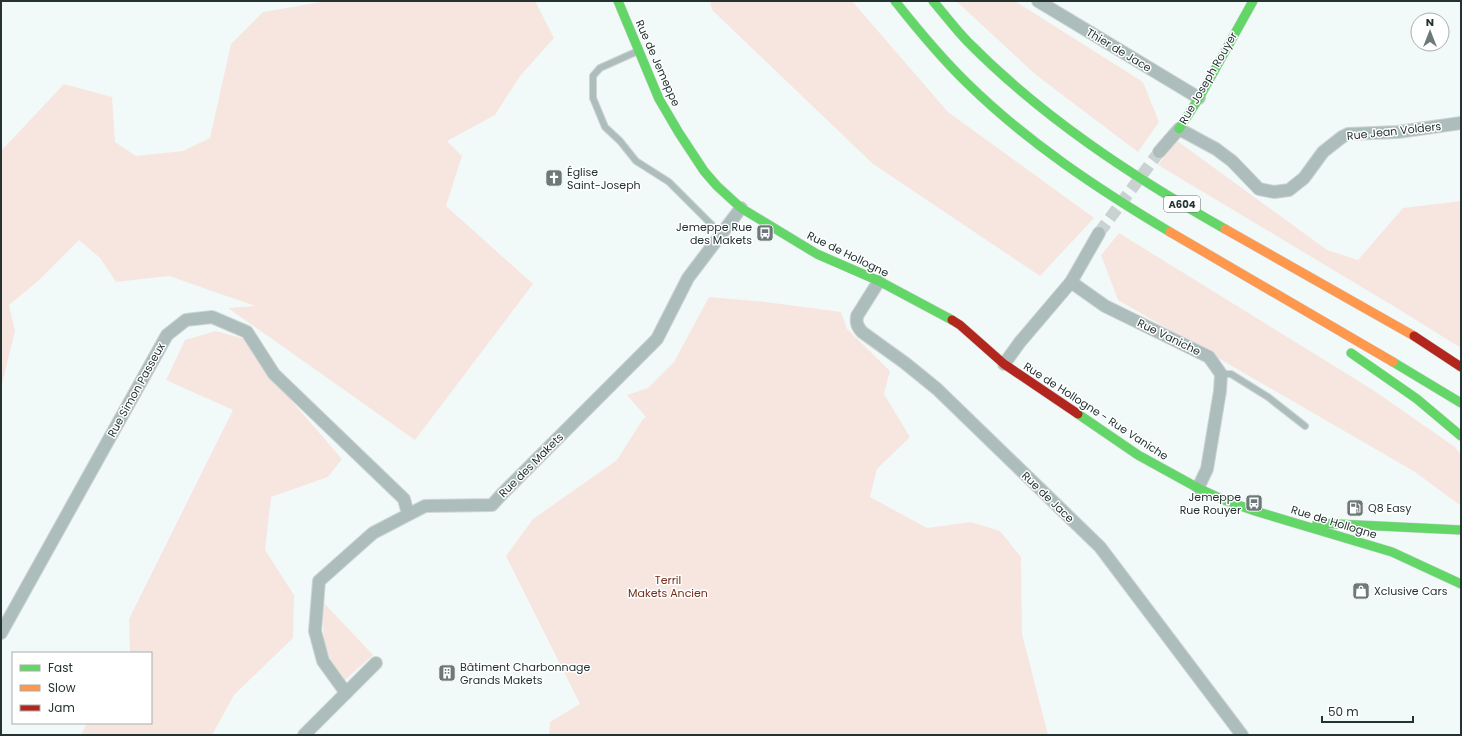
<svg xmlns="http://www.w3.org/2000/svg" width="1462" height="736" viewBox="0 0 1462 736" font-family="Poppins,sans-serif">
	<rect width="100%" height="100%" fill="#f2faf9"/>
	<g fill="#f7e6df">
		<polygon points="535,1 554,38 520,76 495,115 447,141 462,156 446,206 533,284 415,440 228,308 255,306 169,276 116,282 100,258 79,240 37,282 9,305 15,331 1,388 1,151 64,84 112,97 115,142 136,156 183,151 210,138 231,44 263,12 321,2"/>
		<polygon points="710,1 852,1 948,112 1094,218 1040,276 873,164 712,10"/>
		<polygon points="956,1 1015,1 1143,82 1159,122 1138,152 1036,75"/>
		<polygon points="1176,140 1327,250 1358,260 1403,208 1461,201 1461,348 1395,307 1158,165"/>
		<polygon points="1119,233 1373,390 1455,447 1461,455 1461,506 1415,472 1118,300 1101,255"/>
		<polygon points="709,297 766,302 841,312 847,329 890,371 884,394 910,437 877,469 870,497 927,528 971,522 1000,531 1021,557 1022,634 1048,735 549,735 550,722 580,704 506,556 533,519 617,460 643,419 646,417 627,395 648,388 674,362"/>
		<polygon points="216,331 245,339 271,377 342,459 328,477 271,497 265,550 294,595 293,638 234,695 212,735 81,735 87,723 151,723 151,653 130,653 129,619 233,410 166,380 185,340"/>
		<polygon points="322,601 373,655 345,680 332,664 324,643"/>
	</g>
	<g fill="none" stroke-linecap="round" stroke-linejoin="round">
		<polyline stroke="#c9d2d1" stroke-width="12" stroke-dasharray="12 6" stroke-linecap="butt" points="1099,233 1159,152"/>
		<defs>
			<g id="lane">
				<polyline points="638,51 600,68 593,76 593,98 605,127 620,141 636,161 669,182 721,234"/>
				<polyline points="1221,374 1231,374 1268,397 1305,426"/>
			</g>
			<g id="street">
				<polyline points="1038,1 1199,98"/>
				<polyline points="1159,152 1179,129 1216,149 1232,161 1259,189 1274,192 1289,190 1304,178 1323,152 1342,137 1348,134 1398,132 1461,123"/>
				<path d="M879 281 857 316C856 323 857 326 862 332L905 363 937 389 1100 547 1242 735"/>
				<polyline points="1071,282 1105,306 1209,357 1221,374 1220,391 1207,469 1198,488"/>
				<polyline points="1004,364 1020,342 1071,282 1099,233"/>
				<polyline points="1,633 167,335 186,320 212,317 247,332 274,374 404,499 408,514"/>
				<polyline points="346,693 376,663"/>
				<polyline points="304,735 346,693 323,661 315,631 319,581 373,533 425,506 492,505 502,494 657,339 688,278 741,208"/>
			</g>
			<g id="fast">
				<polyline points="618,1 659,99 679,133 704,171 717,186 741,208 817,254 879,281 952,320"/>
				<path d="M895 1C918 30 941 58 967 83 1027 142 1098 189 1170 232"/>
				<path d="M933 1C945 15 956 30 968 42 1043 118 1133 177 1225 229"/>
				<polyline points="1179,129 1199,98 1253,1"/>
				<polyline points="1351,353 1417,399 1461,436"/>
				<polyline points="1393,362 1461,403"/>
				<polyline points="1078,414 1138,455 1198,488 1224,500 1255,511 1392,552 1461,584"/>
				<polyline points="1317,523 1461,530"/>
			</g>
			<g id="slow">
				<polyline points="1225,229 1414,336"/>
				<polyline points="1170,232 1393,362"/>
			</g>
			<g id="jam">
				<polyline points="952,320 960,325 1004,364 1078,414"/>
				<polyline points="1414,336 1461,367"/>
			</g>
		</defs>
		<use href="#lane" stroke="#ced5d4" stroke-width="8"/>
		<use href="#street" stroke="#ced5d4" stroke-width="14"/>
		<use href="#fast" stroke="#ced5d4" stroke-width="10"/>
		<use href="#slow" stroke="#ced5d4" stroke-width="10"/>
		<use href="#jam" stroke="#ced5d4" stroke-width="10"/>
		<use href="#lane" stroke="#acbdbc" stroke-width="6"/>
		<use href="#street" stroke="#acbdbc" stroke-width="12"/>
		<use href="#fast" stroke="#63d668" stroke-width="9"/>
		<use href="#slow" stroke="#ff974d" stroke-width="9"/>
		<use href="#jam" stroke="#b3261e" stroke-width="9"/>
	</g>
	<defs>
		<symbol id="church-square" viewBox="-11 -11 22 22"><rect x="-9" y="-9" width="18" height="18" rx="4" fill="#6c7978" stroke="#fff"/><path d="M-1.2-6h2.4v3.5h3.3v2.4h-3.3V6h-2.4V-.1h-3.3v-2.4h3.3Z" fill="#fff"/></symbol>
		<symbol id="bus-square" viewBox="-11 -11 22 22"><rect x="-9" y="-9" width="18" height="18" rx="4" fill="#6c7978" stroke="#fff"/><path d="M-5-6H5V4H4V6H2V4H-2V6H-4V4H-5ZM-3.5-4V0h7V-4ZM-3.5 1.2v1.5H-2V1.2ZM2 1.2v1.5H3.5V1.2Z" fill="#fff"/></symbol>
		<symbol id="fuel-square" viewBox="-11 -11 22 22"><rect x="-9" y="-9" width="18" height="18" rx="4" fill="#6c7978" stroke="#fff"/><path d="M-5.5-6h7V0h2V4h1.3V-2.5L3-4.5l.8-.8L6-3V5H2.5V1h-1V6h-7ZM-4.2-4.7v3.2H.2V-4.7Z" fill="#fff"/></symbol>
		<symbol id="shop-square" viewBox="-11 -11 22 22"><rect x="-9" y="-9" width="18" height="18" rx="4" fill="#6c7978" stroke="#fff"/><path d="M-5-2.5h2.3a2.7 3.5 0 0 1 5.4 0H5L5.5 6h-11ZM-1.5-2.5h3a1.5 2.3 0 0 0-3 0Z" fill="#fff"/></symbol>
		<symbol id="building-square" viewBox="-11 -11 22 22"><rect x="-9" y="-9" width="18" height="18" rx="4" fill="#6c7978" stroke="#fff"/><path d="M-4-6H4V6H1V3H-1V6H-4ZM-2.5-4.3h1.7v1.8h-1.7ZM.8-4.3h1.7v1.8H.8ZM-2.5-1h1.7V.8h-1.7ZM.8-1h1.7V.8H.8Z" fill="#fff"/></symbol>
	</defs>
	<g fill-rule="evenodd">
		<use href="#church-square" x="544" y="168" width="20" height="20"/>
		<use href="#bus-square" x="755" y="223" width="20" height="20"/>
		<use href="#bus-square" x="1244" y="493" width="20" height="20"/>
		<use href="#fuel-square" x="1345" y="498" width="20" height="20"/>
		<use href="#shop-square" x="1351" y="581" width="20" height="20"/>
		<use href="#building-square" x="437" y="663" width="20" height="20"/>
	</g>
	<g text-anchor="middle" stroke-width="3" stroke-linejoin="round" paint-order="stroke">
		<rect fill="#fff" stroke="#667070" stroke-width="1" x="1164" y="196" width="36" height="16" rx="3"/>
		<g font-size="10" font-weight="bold" fill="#243332">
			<text x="1182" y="208">A604</text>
		</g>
		<g font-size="11" fill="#243332" stroke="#fff">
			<text transform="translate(1119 50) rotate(31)" y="4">Thier de Jace</text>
			<text transform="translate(658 63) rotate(66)" y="4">Rue de Jemeppe</text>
			<text transform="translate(1208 78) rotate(-60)" y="4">Rue Joseph Rouyer</text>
			<text transform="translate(1394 131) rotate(-6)" y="4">Rue Jean Volders</text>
			<text transform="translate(848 254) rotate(26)" y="4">Rue de Hollogne</text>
			<text transform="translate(1169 337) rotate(26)" y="4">Rue Vaniche</text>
			<text transform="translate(136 390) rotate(-61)" y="4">Rue Simon Passeux</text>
			<text transform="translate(1096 411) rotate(33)" y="4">Rue de Hollogne - Rue Vaniche</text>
			<text transform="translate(531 465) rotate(-45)" y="4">Rue des Makets</text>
			<text transform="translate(1048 497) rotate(44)" y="4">Rue de Jace</text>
			<text transform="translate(1334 522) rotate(17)" y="4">Rue de Hollogne</text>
		</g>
		<g font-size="11" fill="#243332" stroke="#fff" text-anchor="start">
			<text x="567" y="176">Église<tspan x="567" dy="13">Saint-Joseph</tspan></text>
			<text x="752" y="231" text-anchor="end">Jemeppe Rue<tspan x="752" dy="13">des Makets</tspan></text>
			<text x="1241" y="501" text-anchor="end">Jemeppe<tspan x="1241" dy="13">Rue Rouyer</tspan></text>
			<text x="1368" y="512">Q8 Easy</text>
			<text x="1374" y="595">Xclusive Cars</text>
			<text x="460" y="671">Bâtiment Charbonnage<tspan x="460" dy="13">Grands Makets</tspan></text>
		</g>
		<g font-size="11" fill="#722e1b" stroke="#fff">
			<text x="668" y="584">Terril<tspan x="668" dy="13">Makets Ancien</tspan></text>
		</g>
	</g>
	<rect width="1462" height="736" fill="none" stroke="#243332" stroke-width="4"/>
	<rect x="12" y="652" width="140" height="72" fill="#ffffff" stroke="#a7adad"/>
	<rect x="20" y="665" width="20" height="6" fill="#63d668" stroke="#a7adad"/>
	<text x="48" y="672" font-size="12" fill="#243332">Fast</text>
	<rect x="20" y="685" width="20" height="6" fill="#ff974d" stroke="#a7adad"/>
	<text x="48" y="692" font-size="12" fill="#243332">Slow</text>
	<rect x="20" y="705" width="20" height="6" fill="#b3261e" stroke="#a7adad"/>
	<text x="48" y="712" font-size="12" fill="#243332">Jam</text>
	<g transform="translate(1430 32)"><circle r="19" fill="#ffffff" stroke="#a7adad"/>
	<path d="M0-3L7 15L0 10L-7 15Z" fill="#6c7978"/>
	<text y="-6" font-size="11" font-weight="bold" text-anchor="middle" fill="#243332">N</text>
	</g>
	<path d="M1322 716v6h91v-6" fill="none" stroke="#243332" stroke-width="2"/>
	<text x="1328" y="716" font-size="12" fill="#243332" stroke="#ffffff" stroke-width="3" paint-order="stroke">50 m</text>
</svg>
